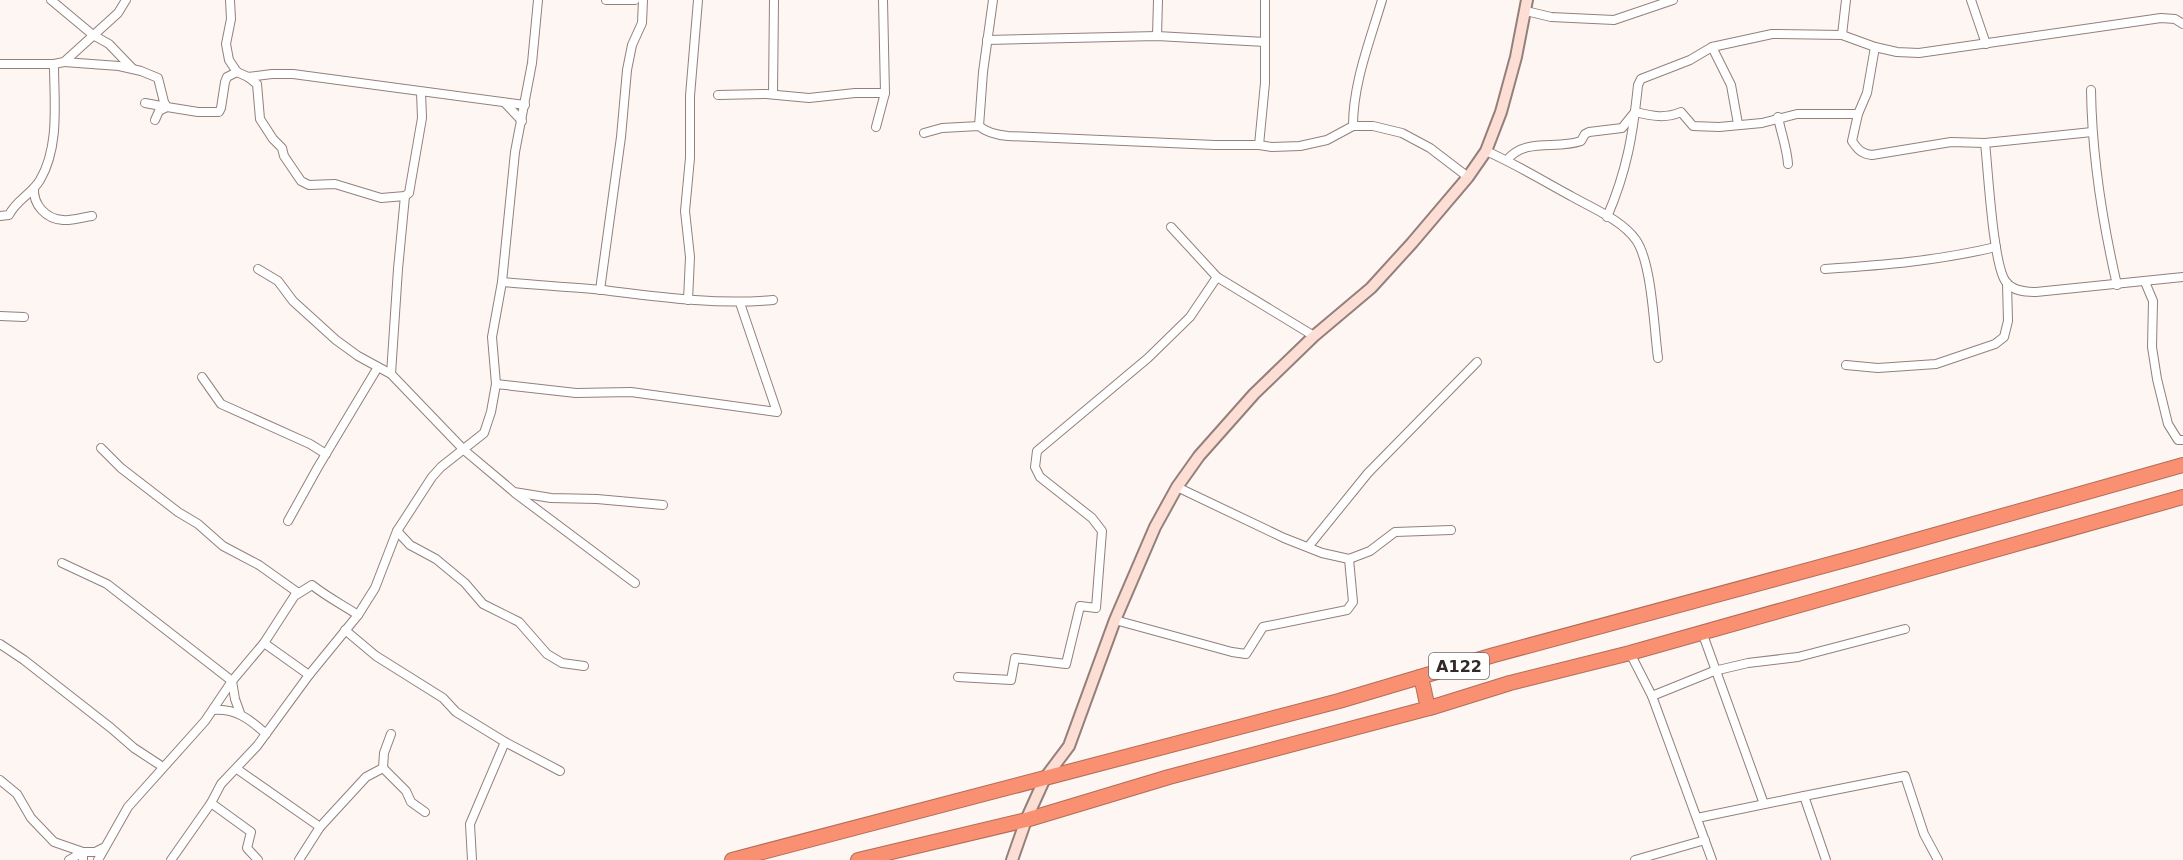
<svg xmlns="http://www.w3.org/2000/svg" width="2183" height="860" viewBox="0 0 2183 860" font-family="'DejaVu Sans',sans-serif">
	<rect width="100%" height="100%" fill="#fef6f3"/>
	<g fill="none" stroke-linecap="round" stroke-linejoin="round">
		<defs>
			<g id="street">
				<polyline points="51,0 93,35 109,44 132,68"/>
				<polyline points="230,0 231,19 226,44 229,60 237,72 248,77 272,74 293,74 525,105"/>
				<polyline points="606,0 635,0"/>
				<polyline points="1971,0 1986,44"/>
				<polyline points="1526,11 1551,17 1614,20 1673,0"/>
				<polyline points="1842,35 1846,0"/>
				<polyline points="1157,36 1158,0"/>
				<polyline points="987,40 1157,36 1265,42"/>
				<polyline points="1712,47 1731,85 1738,124"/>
				<path d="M1875 47 1867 93 1858 114 1852 141C1858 150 1862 154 1872 155L1951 142 1985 143 2092 132"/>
				<polyline points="64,62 119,66 141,71 158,78 164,102 167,107 198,112 219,112 221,108 225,82 227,77 237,72"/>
				<polyline points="0,64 54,64 64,62 118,13 126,0"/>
				<polyline points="248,77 257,84 260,119 273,139 282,148 284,156 301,181 309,185 335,184 381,198 405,196 398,269 391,374 464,450 514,492 551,498 597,499 663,505"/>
				<path d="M2091 90C2092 157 2102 220 2117 285"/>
				<polyline points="773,94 774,0"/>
				<polyline points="718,95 766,94 809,98 855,93 885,93 883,0"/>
				<polyline points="145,103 167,107 159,111 155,120"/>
				<polyline points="505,103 522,121"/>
				<path d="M1778 117C1781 133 1787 148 1788 164"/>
				<polyline points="979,126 983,72 993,0"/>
				<path d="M1353 126C1353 83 1370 41 1382 0"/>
				<polyline points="876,127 885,93"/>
				<path d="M924 133 942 128 979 126C987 133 997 135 1008 136L1215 145H1259L1272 147 1300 146 1327 140 1353 126H1373L1402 133 1430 148 1468 177"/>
				<path d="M1985 143C1988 168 1993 266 2006 282 2013 291 2025 292 2036 292L2183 277"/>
				<polyline points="1259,145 1265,83 1265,0"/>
				<path d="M1486 151C1516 164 1543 181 1571 196 1592 208 1622 220 1636 240 1652 263 1654 329 1658 358"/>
				<path d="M1507 160C1526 137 1556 150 1581 141L1585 134 1589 132 1622 128 1635 112C1652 116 1665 119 1681 112L1693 126 1719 127 1762 123 1797 114H1858"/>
				<path d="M34 188C33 205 46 219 63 220 72 221 83 217 92 216"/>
				<polyline points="405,196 409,193 422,118 421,92"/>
				<path d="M0 216 9 215C16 200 32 194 40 180 60 146 54 101 54 64"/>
				<path d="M1607 217C1627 171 1633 134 1638 85L1641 79 1690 60 1712 47 1772 34 1842 35 1875 47 1897 52 1919 53 2161 18 2175 19 2183 24"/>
				<polyline points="1171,227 1217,277 1314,336"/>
				<polyline points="258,269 278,281 293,301 336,340 358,356 391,374"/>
				<path d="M1825 269C1885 265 1936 261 1996 247"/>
				<path d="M502 282C536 285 570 287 603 290 660 297 716 305 773 300"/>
				<polyline points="2145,282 2153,301 2152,347 2157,379 2168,424 2178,440 2183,440"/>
				<polyline points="600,290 621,137 627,70 632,45 642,23 643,0"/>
				<polyline points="688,300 690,257 685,211 690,158 690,96 698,0"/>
				<polyline points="0,316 24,317"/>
				<polyline points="1846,365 1878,368 1936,364 1995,344 2004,337 2008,321 2007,283"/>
				<polyline points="202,377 221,404 310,444 326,454"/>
				<polyline points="496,384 576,393 631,392 777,412 740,303"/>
				<polyline points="101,448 121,468 178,512 198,524 223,546 259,565 297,592"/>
				<polyline points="1177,487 1284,538 1322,553 1349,559 1370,551 1395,532 1451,530"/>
				<polyline points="515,493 635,583"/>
				<polyline points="288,521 318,467 378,367"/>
				<polyline points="397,531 410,545 436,559 465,583 483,604 519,622 547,654 562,663 584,666"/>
				<polyline points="1308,547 1368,473 1477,362"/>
				<polyline points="62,563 107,584 232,681 235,699 240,713"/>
				<polyline points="1115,620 1232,652 1246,654 1263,627 1347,610 1353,602 1349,559"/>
				<polyline points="345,630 376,656 443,698 456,712 505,742 470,824 472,860"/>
				<polyline points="1702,632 1764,804"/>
				<polyline points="264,643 309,675"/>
				<polyline points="0,644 24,660 111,728 134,748 163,767"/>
				<polyline points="1630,653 1652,696 1714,671 1748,663 1798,657 1905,629"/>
				<polyline points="958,677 1011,680 1015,658 1066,664 1080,606 1096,608 1102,531 1092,518 1040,477 1035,467 1037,451 1148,358 1190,317 1217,277"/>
				<polyline points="1652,696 1712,860"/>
				<path d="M213 710C235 708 250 719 266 734"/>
				<polyline points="505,742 560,771"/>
				<polyline points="383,768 406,791 411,802 425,812"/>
				<polyline points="237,769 320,827 299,860"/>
				<polyline points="0,780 17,794 31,818 54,842 83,852 83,860"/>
				<polyline points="1804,796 1905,776 1924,834 1938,860"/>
				<polyline points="211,803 251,832 247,848 258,860"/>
				<polyline points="1697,818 1804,796 1826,860"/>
				<polyline points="320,827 366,777 383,768 384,753 391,734"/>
				<polyline points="69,860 83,852 95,852 103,848"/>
				<path d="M98 860 128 807 205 721 232 681 264 643 297 592 296 595 312 585C327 597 343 605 358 615"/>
				<polyline points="171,860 211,803 221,784 257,746 309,675 358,615 375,588 397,531 432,477 441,467 484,433 491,412 496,384 492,337 502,282 515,152 532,63 538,0"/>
				<polyline points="1635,860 1705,840"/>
			</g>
			<polyline id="secondary" points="1012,860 1026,820 1045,778 1069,746 1115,620 1155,527 1177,487 1199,456 1254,394 1314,336 1371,288 1412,243 1468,177 1486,151 1501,112 1516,57 1527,0"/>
			<g id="highway">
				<path d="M1420 677C1425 687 1424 698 1429 708L1433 707"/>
				<polyline points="732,860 1339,701 1494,655 1860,556 2183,465"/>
				<polyline points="858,860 1026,820 1169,777 1433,707 1510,683 1630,653 2183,497"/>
			</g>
		</defs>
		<use href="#street" stroke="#93807b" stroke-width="10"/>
		<use href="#secondary" stroke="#93807b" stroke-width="14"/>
		<use href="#highway" stroke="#b36c58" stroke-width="16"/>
		<use href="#street" stroke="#fff" stroke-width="8"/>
		<use href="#secondary" stroke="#fdded5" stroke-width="10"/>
		<use href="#highway" stroke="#f99072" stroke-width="14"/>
	</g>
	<g text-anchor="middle" stroke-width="6" stroke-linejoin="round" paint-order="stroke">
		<rect fill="#fff" stroke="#706a68" stroke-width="1.5" x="1429" y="653" width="60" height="26" rx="4.5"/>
		<g font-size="16" font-weight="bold" fill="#322a28">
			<text x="1459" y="672">A122</text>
		</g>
	</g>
</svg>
